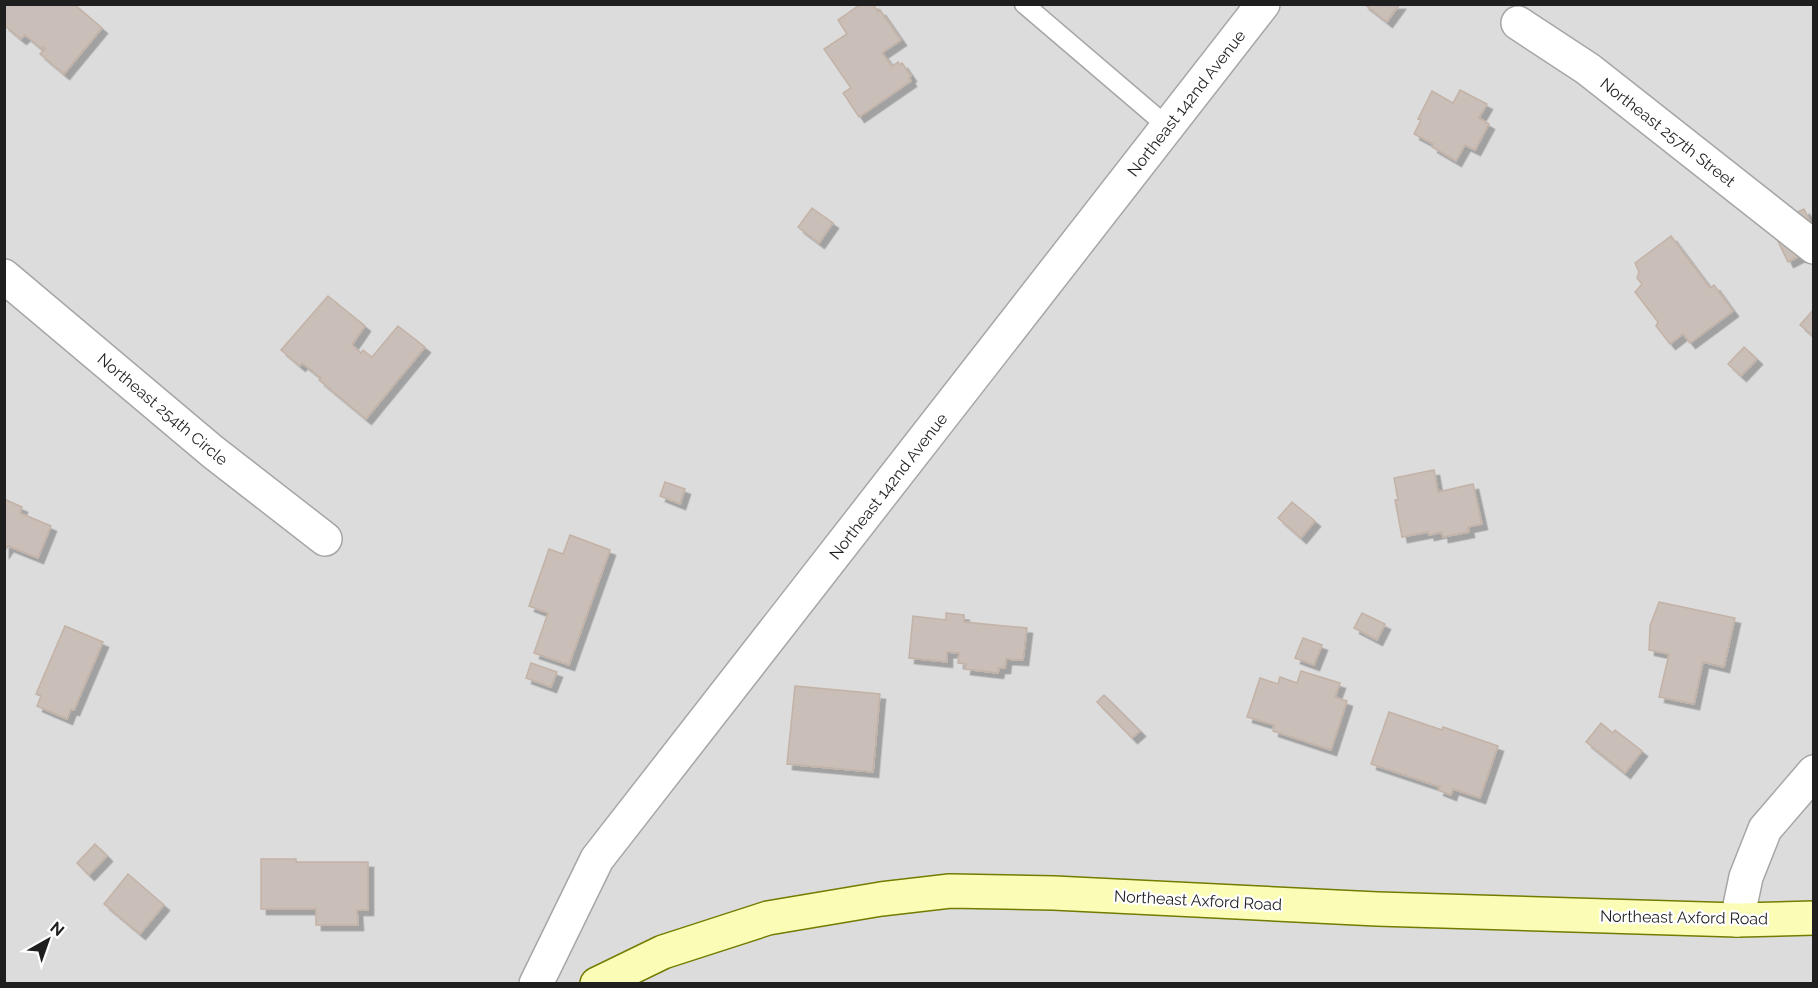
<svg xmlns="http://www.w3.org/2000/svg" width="1818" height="988" viewBox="0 0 1818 988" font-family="Raleway,sans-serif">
	<defs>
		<filter id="shadow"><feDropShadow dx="5.5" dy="5.5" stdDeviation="0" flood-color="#0004"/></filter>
	</defs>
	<rect width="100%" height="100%" fill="#f0ece5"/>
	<rect fill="#dddcdc" x="5" y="5" width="1808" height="978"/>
	<g fill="#c9beb8" stroke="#c3b2a6" stroke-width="1.5" filter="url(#shadow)">
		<polygon points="4,4 74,4 102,28 64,74 40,54 45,49 43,47 42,49 25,35 21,39 4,25"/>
		<polygon points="861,4 873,4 878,12 880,10 901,40 882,53 892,66 898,62 900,65 902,63 911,76 909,78 911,81 859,117 843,93 851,88 824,49 847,34 838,20"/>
		<polygon points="1364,4 1400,4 1387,22"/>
		<polygon points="1460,90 1487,104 1479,118 1489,124 1475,150 1465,145 1456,161 1432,147 1433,144 1414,134 1421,120 1418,119 1432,91 1453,103"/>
		<polygon points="812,208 833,223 819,243 798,227"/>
		<polygon points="1804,209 1814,229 1814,249 1788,262 1770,225"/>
		<polygon points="1671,236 1710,288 1714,285 1733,311 1690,343 1683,334 1670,344 1656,326 1658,322 1635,292 1642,284 1637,278 1639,272 1635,263"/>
		<polygon points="328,296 365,326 352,345 361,353 363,350 372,357 398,326 425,347 366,419 319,380 321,378 302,363 300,366 281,350"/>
		<polygon points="1814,309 1814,333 1812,335 1800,325"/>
		<polygon points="1744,347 1757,359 1741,376 1728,364"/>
		<polygon points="1434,470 1438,492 1473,484 1482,524 1468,527 1469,532 1443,537 1442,532 1429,535 1428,532 1402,537 1395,500 1398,500 1394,478"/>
		<polygon points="665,482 685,489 680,504 660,496"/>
		<polygon points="4,499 22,507 20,513 51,526 38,558 8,546 4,552"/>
		<polygon points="1292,502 1315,521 1301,538 1278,518"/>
		<polygon points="570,535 610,550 569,665 534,653 548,613 529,606 549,549 563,554"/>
		<polygon points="1659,602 1735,618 1724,667 1703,662 1694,704 1659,697 1669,654 1649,650 1650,626"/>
		<polygon points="946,613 964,615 964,622 1027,628 1023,660 1006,659 1005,668 999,668 998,673 965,669 966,664 958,663 959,653 947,652 947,662 909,658 913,616 946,620"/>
		<polygon points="1362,613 1385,624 1377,640 1354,628"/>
		<polygon points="65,626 103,642 74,710 71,709 67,719 37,706 41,696 36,694"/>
		<polygon points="1303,638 1322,645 1314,665 1295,658"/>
		<polygon points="531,663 557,672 551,687 526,678"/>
		<polygon points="1301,671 1340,683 1335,697 1347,701 1331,750 1273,731 1274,725 1247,717 1260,678 1278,684 1280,677 1297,683"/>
		<polygon points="795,686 880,694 873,772 787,764"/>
		<polygon points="1104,695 1140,731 1132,738 1097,702"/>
		<polygon points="1389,712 1442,730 1443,727 1498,746 1480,798 1453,789 1451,795 1438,790 1440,787 1371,764"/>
		<polygon points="1601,723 1613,733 1615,730 1642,751 1625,773 1586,742"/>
		<polygon points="95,844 107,856 89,875 77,863"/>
		<polygon points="261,859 296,859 296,862 368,862 368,910 357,910 358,925 316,925 316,909 261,909"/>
		<polygon points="128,874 164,905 140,934 104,904"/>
	</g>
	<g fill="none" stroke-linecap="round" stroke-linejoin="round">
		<defs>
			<polyline id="lane" points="1024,4 1168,127"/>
			<g id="street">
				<polyline points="1518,23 1588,69 1814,247"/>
				<polyline points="4,276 213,452 325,539"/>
				<polyline points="1737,920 1746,877 1765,829 1814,772"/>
				<polyline points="536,984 597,859 1263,4"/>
			</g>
			<polyline id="secondary" points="597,984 663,952 768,918 881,899 950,891 1054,893 1377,909 1737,920 1814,918"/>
		</defs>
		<use href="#lane" stroke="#a6a6a6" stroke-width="21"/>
		<use href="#street" stroke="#a6a6a6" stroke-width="36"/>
		<use href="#secondary" stroke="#727c00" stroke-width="36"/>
		<use href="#lane" stroke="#fff" stroke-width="18"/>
		<use href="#street" stroke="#fff" stroke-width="33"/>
		<use href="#secondary" stroke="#fbfdb6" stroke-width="33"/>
	</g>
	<g text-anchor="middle" stroke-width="4.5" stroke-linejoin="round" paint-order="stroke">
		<g font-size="16" fill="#1f1f1f" stroke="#fff">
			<text transform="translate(1186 103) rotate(-52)" y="6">Northeast 142nd Avenue</text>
			<text transform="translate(1668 132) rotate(38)" y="6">Northeast 257th Street</text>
			<text transform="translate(163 409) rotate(40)" y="6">Northeast 254th Circle</text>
			<text transform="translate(888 486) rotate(-52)" y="6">Northeast 142nd Avenue</text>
			<text transform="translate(1198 900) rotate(3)" y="6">Northeast Axford Road</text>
			<text transform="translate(1684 917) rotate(1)" y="6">Northeast Axford Road</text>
		</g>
	</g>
	<rect width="1818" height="988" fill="none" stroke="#1f1f1f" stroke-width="12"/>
	<g transform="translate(48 940) rotate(40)" stroke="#ffffff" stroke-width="4.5" paint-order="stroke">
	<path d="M0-4.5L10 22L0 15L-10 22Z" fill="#1f1f1f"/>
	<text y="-9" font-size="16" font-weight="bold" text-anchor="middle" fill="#1f1f1f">N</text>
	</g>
</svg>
